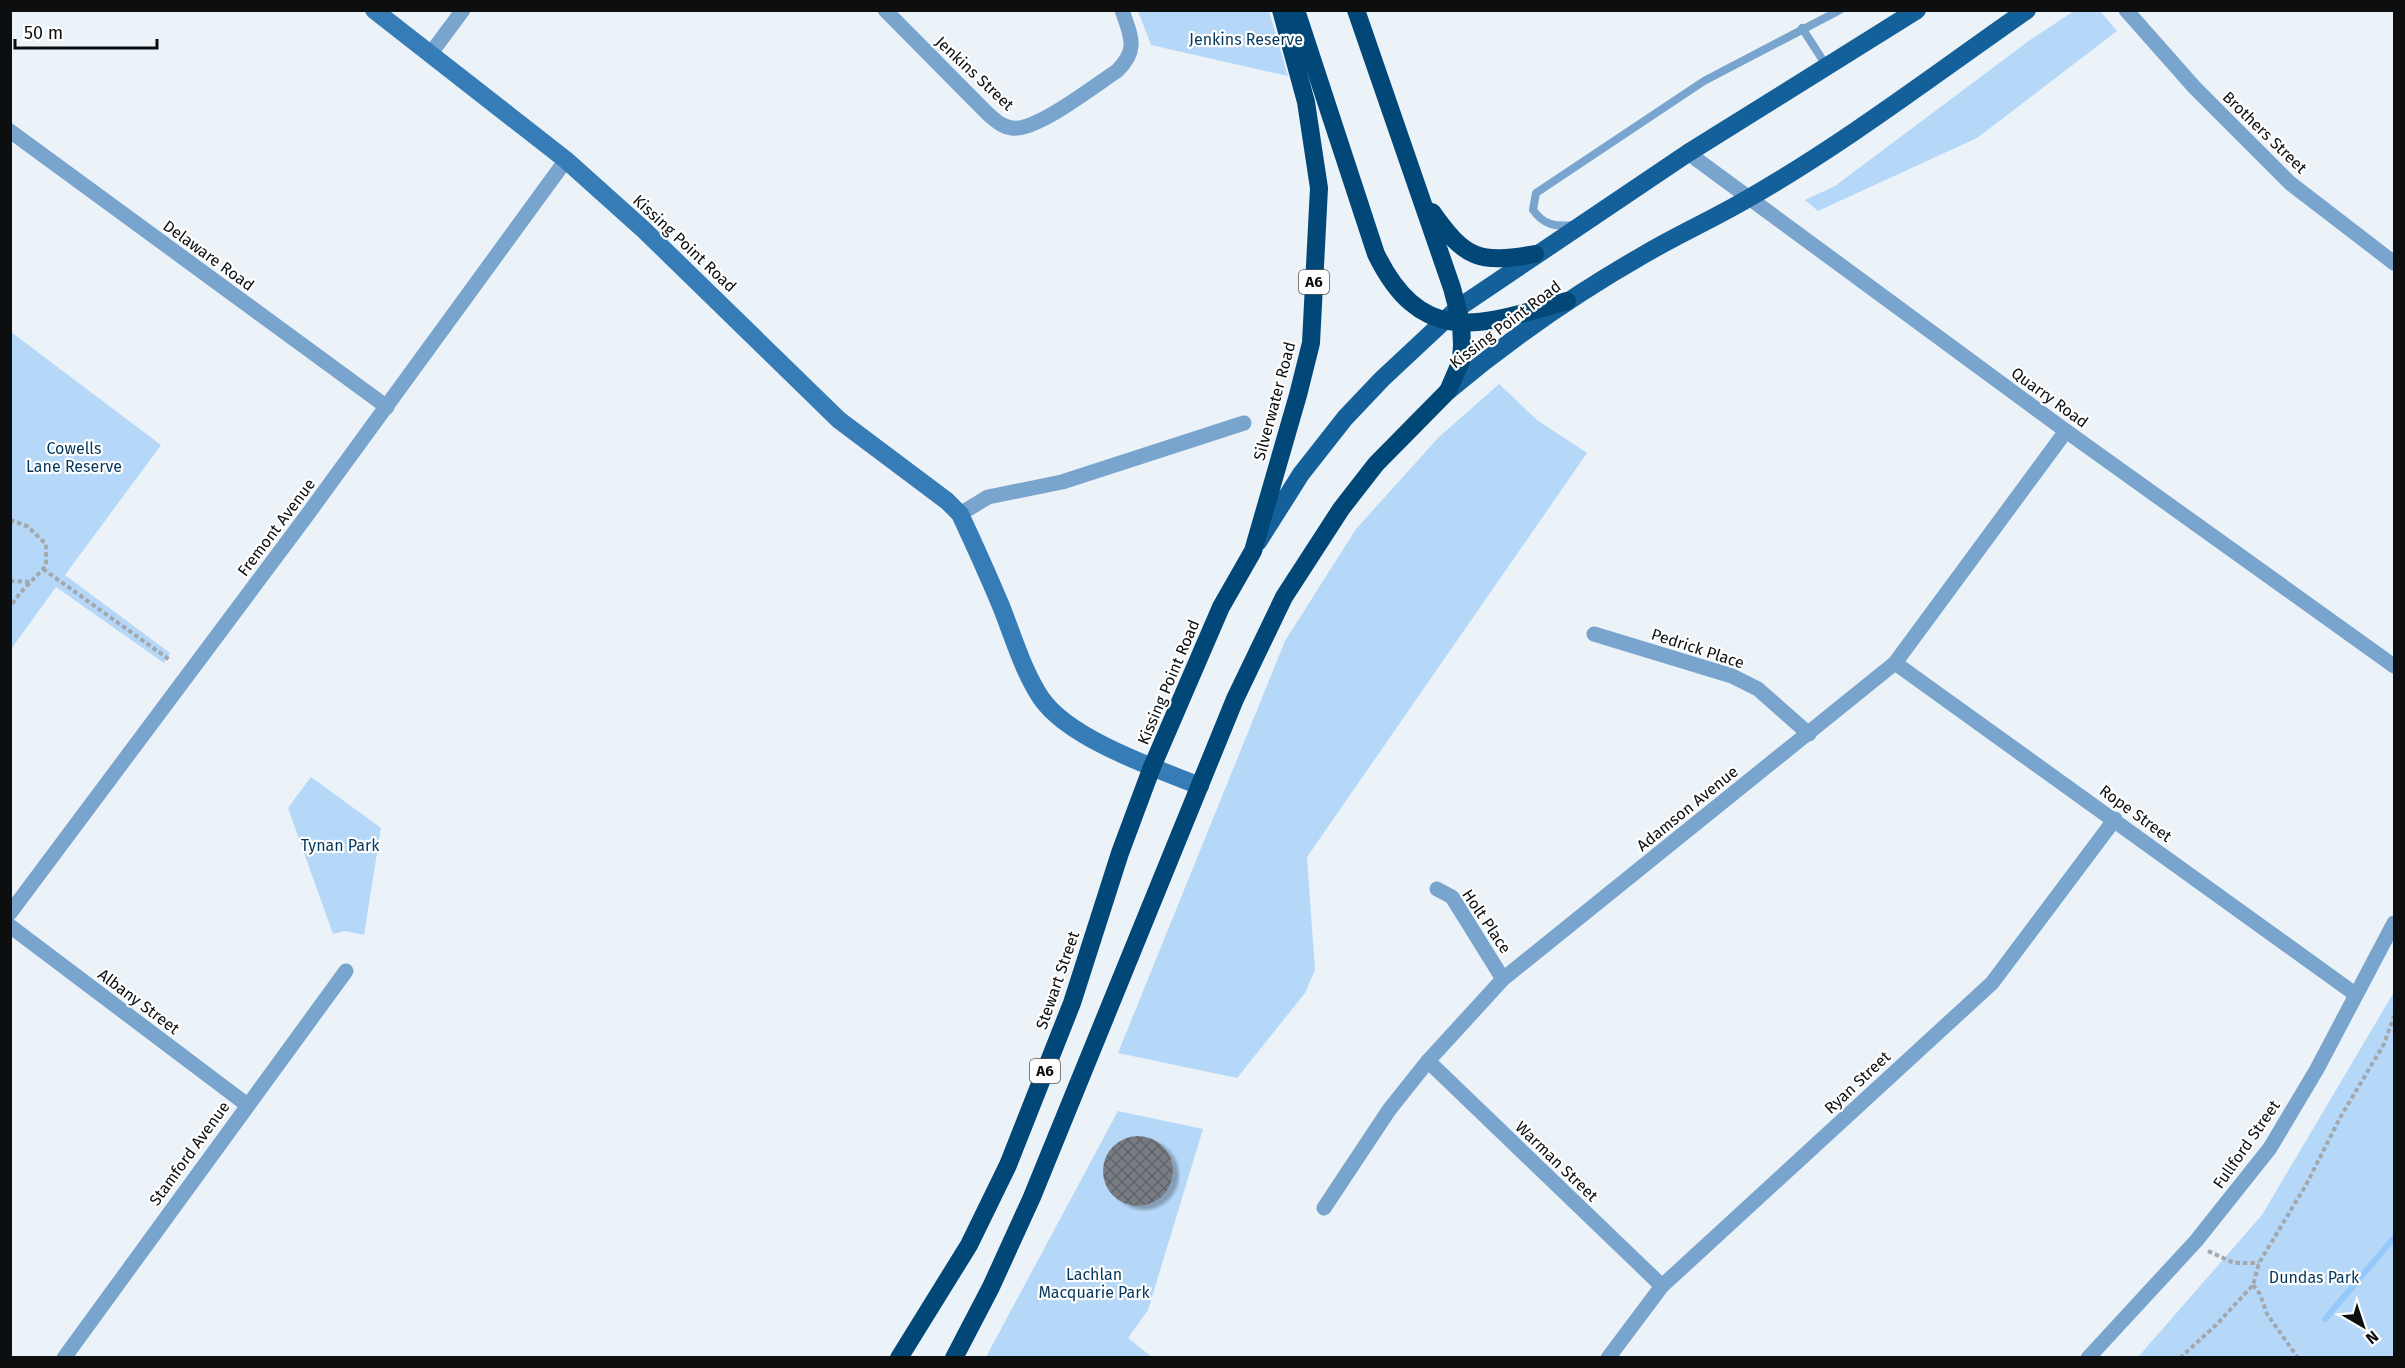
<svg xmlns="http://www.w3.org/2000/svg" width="2405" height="1368" viewBox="0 0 2405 1368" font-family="'Fira Sans',sans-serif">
	<defs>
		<pattern id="building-cross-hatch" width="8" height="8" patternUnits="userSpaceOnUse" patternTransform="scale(1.5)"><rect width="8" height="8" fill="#777c82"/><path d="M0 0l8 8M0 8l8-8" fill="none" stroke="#606469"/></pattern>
		<filter id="shadow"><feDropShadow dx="6" dy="4" stdDeviation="1.5" flood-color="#0004"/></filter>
	</defs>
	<rect width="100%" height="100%" fill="#ebf2f8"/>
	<g fill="#b5d8f9">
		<polygon points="1138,11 1269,11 1288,76 1151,45"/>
		<polygon points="2074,11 2100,11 2117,31 1977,138 1818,211 1805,200 1835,186 2030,40"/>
		<polygon points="11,332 161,445 65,575 170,653 164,663 56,587 11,649"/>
		<polygon points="1499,384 1537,420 1587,453 1307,857 1315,970 1305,993 1237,1078 1118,1053 1285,641 1356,529 1438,438"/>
		<polygon points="311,777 381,828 364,935 345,931 333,934 288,808"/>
		<polygon points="2394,992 2394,1357 2138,1357 2262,1215"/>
		<polygon points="1118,1111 1203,1129 1148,1310 1128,1338 1152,1357 986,1357"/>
	</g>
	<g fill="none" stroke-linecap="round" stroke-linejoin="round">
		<polyline stroke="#94c9fa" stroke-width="6" points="2325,1319 2394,1238"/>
	</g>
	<circle fill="url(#building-cross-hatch)" filter="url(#shadow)" cx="1138" cy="1171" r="35"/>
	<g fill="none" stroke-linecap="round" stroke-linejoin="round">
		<g stroke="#a3a8ad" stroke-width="4" stroke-dasharray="4.5 3" stroke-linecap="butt">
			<polyline points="10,520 27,526 46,544 46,566 20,593 10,607"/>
			<polyline points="43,569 170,660"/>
			<polyline points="10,581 32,582"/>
			<polyline points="2208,1251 2234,1263 2259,1263"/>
			<polyline points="2253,1285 2260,1294 2267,1314 2298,1358"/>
			<polyline points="2180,1358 2216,1325 2253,1285 2259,1263 2306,1185 2341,1116 2384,1044 2394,1016"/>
		</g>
		<g stroke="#78a4cd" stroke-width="8">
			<polyline points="1802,28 1826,65"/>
			<path d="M1573 225C1555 227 1544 225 1533 210L1536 193 1704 81 1840 10"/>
		</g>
		<g stroke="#78a4cd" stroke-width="15">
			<path d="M885 10 988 114C995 120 1002 127 1012 128 1036 132 1095 85 1117 71 1139 49 1131 37 1122 10"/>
			<polyline points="2126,10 2195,88 2290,183 2394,263"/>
			<polyline points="431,53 463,10"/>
			<polyline points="10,131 387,407"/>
			<polyline points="1688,153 2066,431 2394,666"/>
			<polyline points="960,514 988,497 1062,482 1244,423"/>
			<polyline points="1594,634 1732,676 1758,689 1809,734"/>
			<polyline points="1895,663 2355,994"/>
			<polyline points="1437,889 1452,897 1503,979"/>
			<polyline points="10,913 305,518 566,160"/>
			<polyline points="10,926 246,1104"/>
			<polyline points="1428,1061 1662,1286"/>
			<polyline points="1324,1208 1389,1110 1428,1061 1503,979 1895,663 2066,431"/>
			<polyline points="64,1358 346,971"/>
			<polyline points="1608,1358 1662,1286 1992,983 2115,819"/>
			<polyline points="2088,1358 2196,1241 2270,1148 2317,1069 2394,923"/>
		</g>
		<path stroke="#367db8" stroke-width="18" d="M374 10 566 160 644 230 839 420 947 501 960 514C974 544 988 575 1001 606 1013 636 1023 671 1041 698 1069 739 1155 768 1200 786"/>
		<g stroke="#14609a" stroke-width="18">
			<path d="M1448 391C1510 339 1575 294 1645 254 1679 234 1715 218 1749 198 1845 143 1935 74 2027 10"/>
			<polyline points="1258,542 1301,474 1345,418 1382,379 1458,308 1688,153 1917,10"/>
		</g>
		<g stroke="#014878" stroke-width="18">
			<path d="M1296 10 1376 254C1423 350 1483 324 1567 301"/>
			<path d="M1432 212C1465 259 1479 264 1535 254"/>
			<polyline points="899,1358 969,1245 1008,1165 1072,1003 1120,853 1152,767 1221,607 1253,551 1298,395 1311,343 1319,188 1306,102 1281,10"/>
			<polyline points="954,1358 991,1287 1032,1197 1235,699 1284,597 1341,509 1376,464 1448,391 1461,361 1462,345 1461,322 1452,288 1356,10"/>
		</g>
	</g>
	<g text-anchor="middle" stroke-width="4.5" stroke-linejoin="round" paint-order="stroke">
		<g fill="#fefefe" stroke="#555657" stroke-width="1.5">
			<rect x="1299" y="270" width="30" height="24" rx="4.5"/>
			<rect x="1030" y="1059" width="30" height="24" rx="4.5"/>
		</g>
		<g font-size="15" font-weight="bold" fill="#0c0e10">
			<text x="1314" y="287">A6</text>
			<text x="1045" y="1076">A6</text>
		</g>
		<g font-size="16" fill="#03375e" stroke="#fefefe">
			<text x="1246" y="45">Jenkins Reserve</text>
			<text x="74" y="454">Cowells<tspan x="74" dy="18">Lane Reserve</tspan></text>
			<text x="340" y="851">Tynan Park</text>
			<text x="1094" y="1280">Lachlan<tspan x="1094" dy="18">Macquarie Park</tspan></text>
			<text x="2314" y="1283">Dundas Park</text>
		</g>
		<g font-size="16" fill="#0c0e10" stroke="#fefefe">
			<text transform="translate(975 73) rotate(43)" y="6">Jenkins Street</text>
			<text transform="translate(2265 132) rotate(44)" y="6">Brothers Street</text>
			<text transform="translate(685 243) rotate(43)" y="6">Kissing Point Road</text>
			<text transform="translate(209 255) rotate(36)" y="6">Delaware Road</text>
			<text transform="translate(1505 324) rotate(-37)" y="6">Kissing Point Road</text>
			<text transform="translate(2050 397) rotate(36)" y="6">Quarry Road</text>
			<text transform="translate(1274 401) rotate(-75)" y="6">Silverwater Road</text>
			<text transform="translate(276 527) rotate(-53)" y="6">Fremont Avenue</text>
			<text transform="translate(1698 648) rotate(18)" y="6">Pedrick Place</text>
			<text transform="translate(1168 682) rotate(-67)" y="6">Kissing Point Road</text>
			<text transform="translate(1687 808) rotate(-39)" y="6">Adamson Avenue</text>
			<text transform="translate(2136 813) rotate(36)" y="6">Rope Street</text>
			<text transform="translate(1487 921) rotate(56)" y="6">Holt Place</text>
			<text transform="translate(1057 980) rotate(-71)" y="6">Stewart Street</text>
			<text transform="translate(139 1001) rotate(37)" y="6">Albany Street</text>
			<text transform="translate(1857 1082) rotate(-43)" y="6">Ryan Street</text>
			<text transform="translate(2246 1144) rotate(-55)" y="6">Fullford Street</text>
			<text transform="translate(189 1153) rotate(-54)" y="6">Stamford Avenue</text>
			<text transform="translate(1557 1161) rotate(44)" y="6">Warman Street</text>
		</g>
	</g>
	<rect width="2405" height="1368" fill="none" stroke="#0c0e10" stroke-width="24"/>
	<g transform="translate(2363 1326) rotate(141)" stroke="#fefefe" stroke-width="4.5" paint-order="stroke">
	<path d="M0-4.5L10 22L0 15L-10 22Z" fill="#0c0e10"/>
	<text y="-9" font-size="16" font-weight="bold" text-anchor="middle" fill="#0c0e10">N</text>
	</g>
	<path d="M15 39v9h142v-9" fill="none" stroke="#0c0e10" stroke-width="3"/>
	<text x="24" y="39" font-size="18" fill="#0c0e10" stroke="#fefefe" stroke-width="4.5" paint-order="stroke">50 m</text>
</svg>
